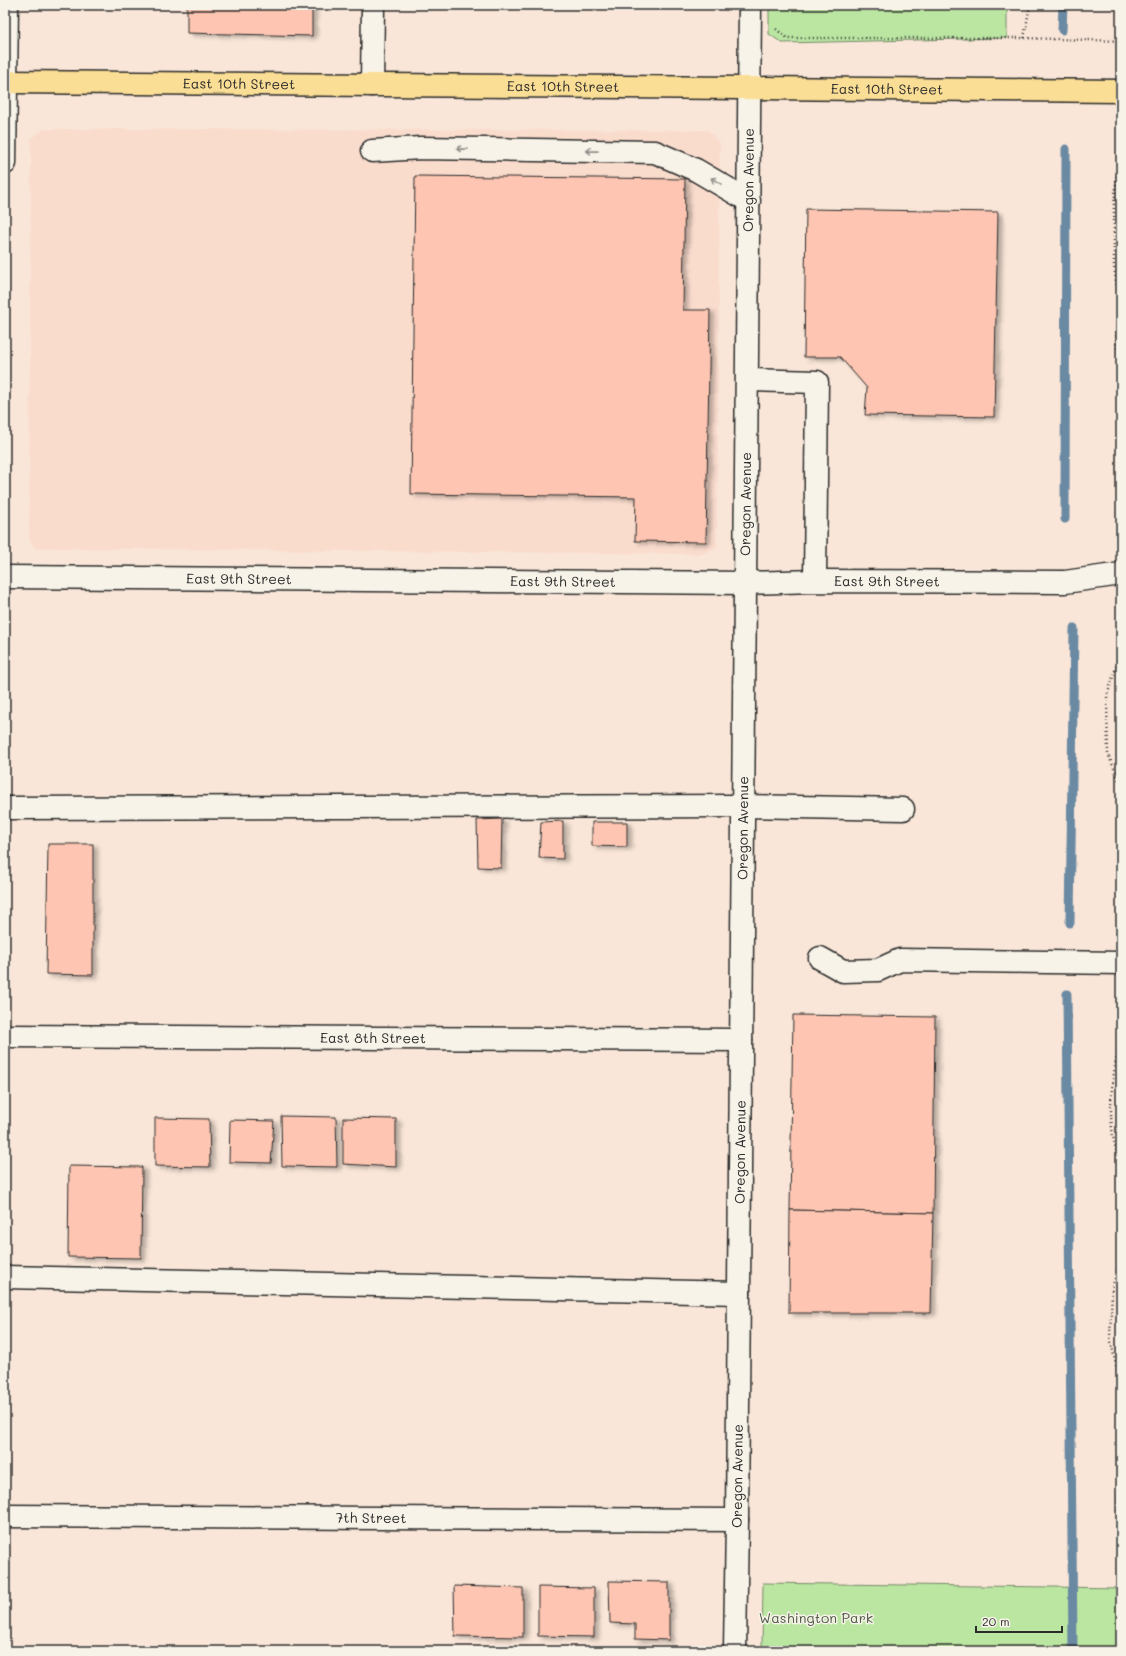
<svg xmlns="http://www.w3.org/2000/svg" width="1126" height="1656" viewBox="0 0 1126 1656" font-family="Mali,sans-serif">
	<defs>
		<filter id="shadow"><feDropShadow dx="4.5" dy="2.5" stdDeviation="2" flood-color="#0004"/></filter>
	</defs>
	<rect width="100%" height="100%" fill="#f9e6d8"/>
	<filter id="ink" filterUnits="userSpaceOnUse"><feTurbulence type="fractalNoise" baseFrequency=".025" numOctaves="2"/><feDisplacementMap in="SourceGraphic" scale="8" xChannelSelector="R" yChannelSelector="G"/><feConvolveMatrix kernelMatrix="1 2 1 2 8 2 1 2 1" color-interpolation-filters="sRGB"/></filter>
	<g filter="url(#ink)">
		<polygon fill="#fadccd" points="44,129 708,130 720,143 717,547 702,554 35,548 29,539 31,138"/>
		<g fill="#bbe6a2" stroke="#738866">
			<polygon points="769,5 1007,5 1007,38 782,43 769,34"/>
			<polygon points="763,1583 1121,1588 1121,1651 762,1651"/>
		</g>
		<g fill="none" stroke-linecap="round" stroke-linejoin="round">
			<g stroke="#6b89a2" stroke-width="9">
				<polyline points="1062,30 1063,5"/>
				<polyline points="1065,519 1066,149"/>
				<polyline points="1070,923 1074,628"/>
				<polyline points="1067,994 1073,1651"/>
			</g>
		</g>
		<g fill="#fec6b2" stroke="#2b2b2b" filter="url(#shadow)">
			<polygon points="187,5 312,5 312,36 187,33"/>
			<polygon points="415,176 685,179 683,310 710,310 706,542 635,541 636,497 411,494"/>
			<polygon points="806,209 998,212 994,417 865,415 867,388 840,357 804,357"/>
			<polygon points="502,819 501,868 478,867 477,820"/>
			<polygon points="563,821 563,859 539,858 541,822"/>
			<polygon points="592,822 627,822 627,847 592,846"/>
			<polygon points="48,844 93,844 93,975 46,974"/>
			<polygon points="793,1015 935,1017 933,1213 790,1210"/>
			<polygon points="281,1116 336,1117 337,1167 282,1166"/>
			<polygon points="155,1118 209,1119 210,1167 155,1166"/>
			<polygon points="343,1118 396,1119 396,1167 343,1164"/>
			<polygon points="230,1120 274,1121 271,1163 229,1162"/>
			<polygon points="69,1166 142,1167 141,1258 68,1257"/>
			<polygon points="790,1210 933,1213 931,1313 789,1313"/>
			<polygon points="609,1581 669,1582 669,1640 635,1639 635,1624 610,1623"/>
			<polygon points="454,1586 523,1588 523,1637 455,1636"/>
			<polygon points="538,1587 594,1588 594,1637 538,1636"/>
		</g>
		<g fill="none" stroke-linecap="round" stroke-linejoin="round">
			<defs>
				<g id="minor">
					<polyline points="372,85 373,5"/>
					<polyline points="372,151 421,148 655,152 696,170 749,201"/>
					<polyline points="5,163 7,5"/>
					<polyline points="748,380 817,382 815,581"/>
					<path id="s1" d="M5 577 746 583 815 581 1065 582 1121 574"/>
					<polyline points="5,808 743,806 903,809"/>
					<polyline points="820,958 843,971 878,970 900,960 1121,963"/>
					<path id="s2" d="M5 1036 741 1040"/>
					<polyline points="5,1277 739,1293"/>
					<path id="s3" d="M5 1516 737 1520"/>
					<path id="s4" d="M735 1651 737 1520 750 5"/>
				</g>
				<g id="major">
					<path id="s5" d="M5 82 1121 91"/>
				</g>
			</defs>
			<use href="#minor" stroke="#2b2b2b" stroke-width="25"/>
			<use href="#major" stroke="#2b2b2b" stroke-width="25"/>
			<g stroke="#2b2b2b" stroke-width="2.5" stroke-dasharray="1 3" stroke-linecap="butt">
				<polyline points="776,29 787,38 1024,38 1121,41"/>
				<polyline points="1024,38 1030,5"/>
				<polyline points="1121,153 1119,155 1114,204 1114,267 1119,299 1116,339 1121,372"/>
				<polyline points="1121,651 1107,696 1108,754 1121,785"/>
				<path d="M1121 1039C1113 1070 1108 1104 1113 1136 1115 1146 1118 1156 1121 1166"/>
				<polyline points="1121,1255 1112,1289 1110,1337 1121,1389"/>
				<path d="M1121 1482C1117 1500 1117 1521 1121 1540"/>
				<polyline points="1119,1651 1121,1643"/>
			</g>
			<use href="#minor" stroke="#f7f3e8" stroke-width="22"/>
			<use href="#major" stroke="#fbde96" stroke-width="22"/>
		</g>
		<defs><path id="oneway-shaft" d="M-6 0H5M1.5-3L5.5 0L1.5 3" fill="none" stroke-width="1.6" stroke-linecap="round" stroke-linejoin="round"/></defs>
		<g stroke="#918f8a">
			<use href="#oneway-shaft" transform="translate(462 149) rotate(-179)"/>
			<use href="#oneway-shaft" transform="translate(592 151) rotate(-179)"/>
			<use href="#oneway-shaft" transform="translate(716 181) rotate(-149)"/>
		</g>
	</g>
	<g text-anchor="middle" stroke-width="3" stroke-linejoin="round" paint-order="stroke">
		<g font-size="14" fill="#2b2b2b" stroke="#f7f3e8">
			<text dy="5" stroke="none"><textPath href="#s5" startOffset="234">East 10th Street</textPath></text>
			<text dy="5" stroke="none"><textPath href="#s5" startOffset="558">East 10th Street</textPath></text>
			<text dy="5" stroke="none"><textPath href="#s5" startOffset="882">East 10th Street</textPath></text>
			<text dy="5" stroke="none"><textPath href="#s4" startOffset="1471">Oregon Avenue</textPath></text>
			<text dy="5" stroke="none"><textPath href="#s4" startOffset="1147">Oregon Avenue</textPath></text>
			<text dy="5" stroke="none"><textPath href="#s1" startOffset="234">East 9th Street</textPath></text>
			<text dy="5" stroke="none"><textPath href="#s1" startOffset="558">East 9th Street</textPath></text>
			<text dy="5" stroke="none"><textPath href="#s1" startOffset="882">East 9th Street</textPath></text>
			<text dy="5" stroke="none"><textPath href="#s4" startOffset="823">Oregon Avenue</textPath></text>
			<text dy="5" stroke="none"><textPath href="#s2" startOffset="368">East 8th Street</textPath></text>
			<text dy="5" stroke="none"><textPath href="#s4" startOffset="499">Oregon Avenue</textPath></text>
			<text dy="5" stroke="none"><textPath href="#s4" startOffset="175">Oregon Avenue</textPath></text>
			<text dy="5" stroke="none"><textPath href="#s3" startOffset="366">7th Street</textPath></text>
		</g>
		<g font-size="14" fill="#4f5a49" stroke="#f7f3e8">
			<text x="816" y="1623">Washington Park</text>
		</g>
	</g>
	<rect width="1126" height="1656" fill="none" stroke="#f7f3e8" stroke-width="20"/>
	<rect x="10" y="10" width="1106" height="1636" fill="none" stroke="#2b2b2b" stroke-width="1.5" filter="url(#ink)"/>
	<path d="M976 1626v6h86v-6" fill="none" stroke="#2b2b2b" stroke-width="2"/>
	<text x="982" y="1626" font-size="12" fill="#2b2b2b" stroke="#f7f3e8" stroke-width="3" paint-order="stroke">20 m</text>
</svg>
